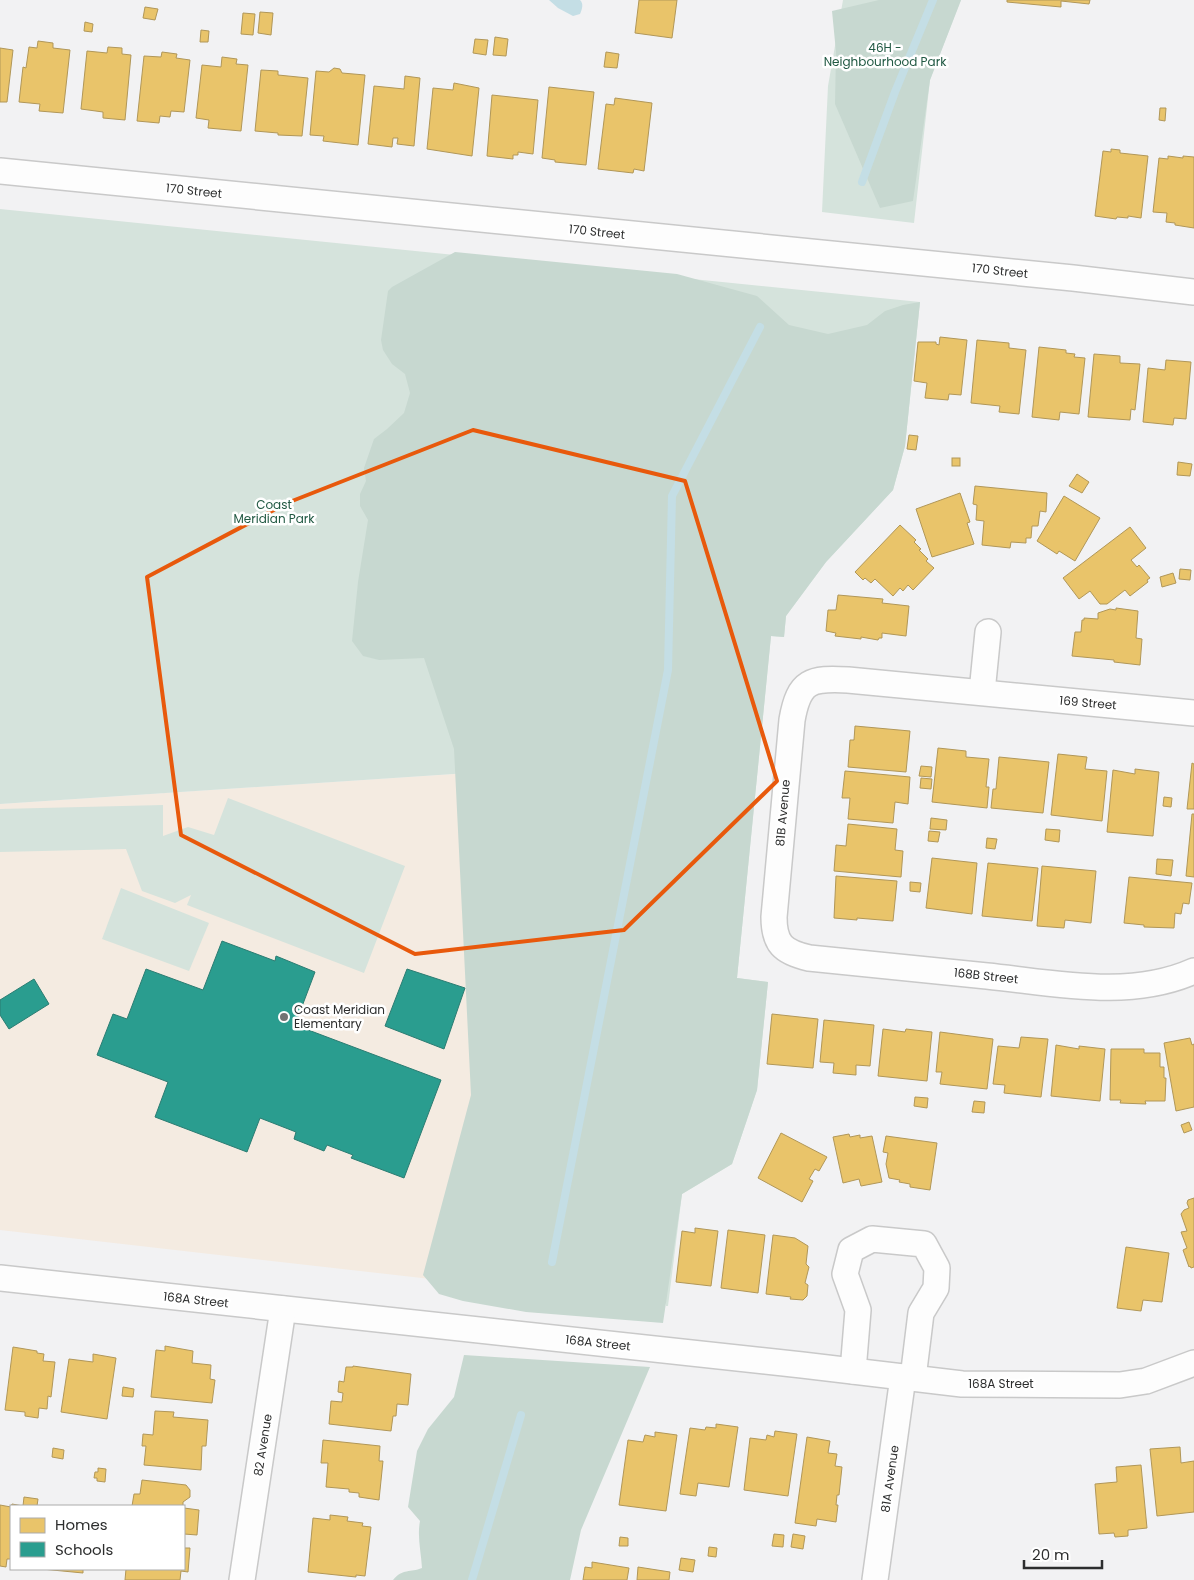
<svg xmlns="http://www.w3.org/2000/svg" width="1194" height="1580" viewBox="0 0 1194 1580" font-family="Poppins,sans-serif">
	<rect width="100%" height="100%" fill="#f2f2f3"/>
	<polygon fill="#f4ebe1" points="604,764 527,1290 0,1230 0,804"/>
	<g fill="#d5e3dc">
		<polygon points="843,0 961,0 930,80 914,223 822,212 828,86"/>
		<polygon points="0,209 920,302 905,446 893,490 826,562 786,616 784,637 771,636 737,978 768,982 757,1090 732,1164 682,1194 668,1306 666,1306 604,764 0,804"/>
		<polygon points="228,798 405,866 364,973 187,905 191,895 175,903 142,891 126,849 0,852 0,809 163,805 163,836 188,827 214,835"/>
		<polygon points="121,888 209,923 189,971 102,939"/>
	</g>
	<g fill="#c7d8d0">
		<polygon points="879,0 961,0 930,80 913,201 880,208 835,104 836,52 832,11"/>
		<polygon points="455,252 677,274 757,296 789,325 828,334 867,325 885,311 903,305 920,302 905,446 893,490 826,562 786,616 784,637 771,636 737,978 768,982 757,1090 732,1164 682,1194 663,1323 526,1312 463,1301 439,1294 423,1275 471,1095 454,749 424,658 379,660 363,656 352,641 358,582 368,520 360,506 360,494 366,481 364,468 374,439 387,429 404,413 410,393 405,374 392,364 383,350 381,340 388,291 392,287"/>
		<path d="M464 1355 650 1367 581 1530 570 1580H393C403 1568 410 1573 422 1568 421 1552 417 1536 420 1521L408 1507 417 1451 428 1429 454 1397Z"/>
	</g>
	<path fill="#c4dee5" d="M549 0H580C584 4 582 9 580 14L573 16 558 8Z"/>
	<g fill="#e9c46a" stroke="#b19758">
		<polygon points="639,0 677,0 672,38 635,33"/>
		<polygon points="1007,0 1090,0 1089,4 1061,1 1061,7 1007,2"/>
		<polygon points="145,7 158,9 155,20 143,18"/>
		<polygon points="260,12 273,13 271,35 258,33"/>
		<polygon points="243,13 255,14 253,35 241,34"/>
		<polygon points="85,22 93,24 92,32 84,31"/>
		<polygon points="201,30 209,31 208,42 200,42"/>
		<polygon points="495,37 508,39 506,56 493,55"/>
		<polygon points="475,39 488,40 486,55 473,53"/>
		<polygon points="38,41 53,43 53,48 70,50 63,113 39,111 40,104 19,102 23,67 26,68 29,47 37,48"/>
		<polygon points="108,47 122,48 122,54 131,55 125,120 103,118 103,112 81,109 87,51 107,53"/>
		<polygon points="0,48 13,50 7,102 0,102"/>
		<polygon points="162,52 177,54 176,58 190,60 184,112 171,111 170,117 160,116 159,123 137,121 144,56 161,57"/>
		<polygon points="606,52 619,54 617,68 604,67"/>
		<polygon points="222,57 237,59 236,64 248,65 241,131 208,128 209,120 196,118 202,65 221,67"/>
		<polygon points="334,68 340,69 342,73 365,75 358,145 323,141 324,136 310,135 316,71 329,72"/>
		<polygon points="261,70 278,71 278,75 308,78 302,136 278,135 278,133 255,131"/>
		<polygon points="405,76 420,78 414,146 397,144 398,138 393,138 392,147 368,144 374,86 404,89"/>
		<polygon points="454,83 479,88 472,156 427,149 433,88 453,90"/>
		<polygon points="549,87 594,92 586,165 555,162 555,160 542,158"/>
		<polygon points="492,95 538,100 533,154 518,152 518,155 513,155 513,159 487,156"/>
		<polygon points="615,98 652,103 644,171 634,169 633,173 598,169 606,104 614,105"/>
		<polygon points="1160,108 1166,108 1165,121 1159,120"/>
		<polygon points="1111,149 1120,150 1120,153 1148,156 1141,218 1128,216 1128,218 1117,217 1116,219 1095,216 1103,151 1111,152"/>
		<polygon points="1168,156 1183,158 1183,156 1194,157 1194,228 1175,225 1175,223 1166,222 1167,213 1153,212 1159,158 1168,159"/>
		<polygon points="940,337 967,340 961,395 949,394 948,400 925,398 927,383 914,381 918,342 936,342 936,344 939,345"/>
		<polygon points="977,340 1009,343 1009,348 1026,350 1019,414 999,412 1000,406 971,403"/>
		<polygon points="1039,347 1066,350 1066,353 1075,354 1074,357 1085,358 1079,414 1060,412 1059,420 1032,417"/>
		<polygon points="1094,354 1120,356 1120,363 1140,364 1135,410 1131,409 1130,420 1088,417"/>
		<polygon points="1166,360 1191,362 1186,419 1174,418 1173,425 1143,422 1148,368 1165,370"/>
		<polygon points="909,435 918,436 916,450 907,449"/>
		<rect x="952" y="458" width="8" height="8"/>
		<polygon points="1178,462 1192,464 1190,476 1177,475"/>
		<polygon points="1077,474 1089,482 1082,493 1069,486"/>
		<polygon points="975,486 1047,493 1046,512 1040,511 1038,526 1032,526 1031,538 1026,538 1026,543 1011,542 1010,548 982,545 984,521 976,520 977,505 973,504"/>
		<polygon points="960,493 970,522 967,523 974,544 932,557 916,509"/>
		<polygon points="1064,496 1100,518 1075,561 1059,551 1057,554 1037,541"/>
		<polygon points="900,525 916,540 914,542 921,549 919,550 928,559 926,561 934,568 913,590 908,585 903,591 900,588 893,596 875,579 871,583 865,578 863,580 855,572"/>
		<polygon points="1130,527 1146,548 1131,560 1137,567 1139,565 1150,578 1147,580 1148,582 1130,596 1125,590 1107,604 1100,604 1090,591 1079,599 1063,578"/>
		<polygon points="1180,569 1191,570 1190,580 1179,579"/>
		<polygon points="1173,573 1176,583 1162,587 1160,577"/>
		<polygon points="838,595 883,599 882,603 909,606 906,636 882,633 882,638 879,638 878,640 861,637 861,639 835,636 836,633 826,631 828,610 836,610"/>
		<polygon points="1116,608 1138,611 1136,638 1142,639 1140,665 1114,662 1114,660 1072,656 1075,632 1081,632 1082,620 1084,620 1084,618 1098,619 1098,613 1110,609 1116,610"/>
		<polygon points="855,726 910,731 906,772 848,767 850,740 854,740"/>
		<polygon points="938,748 966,751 966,757 989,759 986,787 989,787 987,808 932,802"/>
		<polygon points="1058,754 1087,757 1085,769 1107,771 1102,821 1051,815"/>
		<polygon points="999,757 1049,762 1043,813 991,808 993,789 996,789"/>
		<polygon points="1192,763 1194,764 1194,809 1187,809"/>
		<polygon points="921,766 932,767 931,777 919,776"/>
		<polygon points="1135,769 1159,772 1153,836 1107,832 1113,770 1135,774"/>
		<polygon points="845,771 910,777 908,804 895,802 893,823 848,819 850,798 842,798"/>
		<polygon points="921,778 932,779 931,789 920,788"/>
		<polygon points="1164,797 1172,798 1171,807 1163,806"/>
		<polygon points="1192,814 1194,814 1194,877 1186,876"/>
		<polygon points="931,818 947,820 946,830 930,829"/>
		<polygon points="848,824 897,829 895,850 903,851 901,877 834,871 836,845 846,846"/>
		<polygon points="1046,829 1060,830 1059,842 1045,840"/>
		<polygon points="929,831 940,832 938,842 928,841"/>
		<polygon points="987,838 997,839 995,849 986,848"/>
		<polygon points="932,858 977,863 972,914 926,908"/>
		<polygon points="1157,859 1173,860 1171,876 1156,874"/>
		<polygon points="988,863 1038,868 1032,921 982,916"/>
		<polygon points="1042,866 1096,871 1091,923 1065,920 1064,928 1037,926"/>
		<polygon points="836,876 897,881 893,921 857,918 857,920 834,918"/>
		<polygon points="1129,877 1192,883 1189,904 1183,903 1181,914 1175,913 1174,928 1144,927 1144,925 1124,923"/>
		<polygon points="910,882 921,883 920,892 910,891"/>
		<polygon points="772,1014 818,1019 813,1068 767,1064"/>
		<polygon points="824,1020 874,1025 870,1066 856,1065 856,1075 833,1073 834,1063 820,1062"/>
		<polygon points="883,1029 905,1032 906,1029 932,1032 927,1081 878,1076"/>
		<polygon points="940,1032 993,1039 987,1089 940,1084 942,1072 936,1072"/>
		<polygon points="1021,1037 1048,1039 1041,1097 1004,1093 1005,1085 993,1084 998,1046 1019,1048"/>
		<polygon points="1190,1038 1192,1045 1194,1044 1194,1107 1176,1111 1164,1043"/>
		<polygon points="1056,1045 1079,1049 1079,1046 1105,1049 1100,1101 1051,1096"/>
		<polygon points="1111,1049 1144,1049 1144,1053 1160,1053 1160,1067 1164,1067 1164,1078 1166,1078 1165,1101 1145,1101 1146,1104 1120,1103 1121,1100 1110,1100"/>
		<polygon points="915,1097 928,1098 927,1108 914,1106"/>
		<polygon points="974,1101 985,1102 984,1113 972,1112"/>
		<polygon points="1189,1122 1192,1130 1184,1133 1181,1125"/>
		<polygon points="781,1133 827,1157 819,1171 815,1169 809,1179 813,1181 802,1202 758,1178"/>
		<polygon points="849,1134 850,1137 860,1135 860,1138 872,1136 882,1182 861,1186 859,1179 843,1183 833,1137"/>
		<polygon points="886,1136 937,1143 930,1190 910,1187 910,1184 899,1182 900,1180 889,1178 886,1164 888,1153 883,1152"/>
		<polygon points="1194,1198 1194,1267 1191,1268 1190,1266 1189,1267 1183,1250 1187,1248 1181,1232 1187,1231 1181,1214 1184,1210 1189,1208 1187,1203 1188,1200"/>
		<polygon points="695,1228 718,1231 711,1286 676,1282 682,1231 695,1233"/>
		<polygon points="728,1230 765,1235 758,1293 721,1288"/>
		<polygon points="773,1235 795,1238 808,1246 806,1264 809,1267 805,1283 808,1285 807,1296 803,1300 790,1299 791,1297 766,1294"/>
		<polygon points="1126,1247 1169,1253 1162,1302 1143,1300 1141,1311 1117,1308"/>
		<polygon points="165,1346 193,1351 192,1363 211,1365 210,1379 215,1380 212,1403 151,1397 156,1350 165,1351"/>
		<polygon points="13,1347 37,1351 37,1353 44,1354 43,1361 55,1362 51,1397 48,1396 47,1409 39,1408 38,1418 25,1416 25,1412 5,1410"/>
		<polygon points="93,1354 116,1358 107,1419 61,1412 69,1359 93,1362"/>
		<polygon points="353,1366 411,1374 408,1405 397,1404 396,1416 393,1416 391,1431 329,1424 331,1401 342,1402 343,1393 338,1392 339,1381 344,1382 346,1367 353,1367"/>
		<polygon points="123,1387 134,1389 133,1397 122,1396"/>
		<polygon points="155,1411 174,1412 173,1417 208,1420 206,1446 202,1446 201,1470 144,1465 146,1446 142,1446 143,1434 153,1435"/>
		<polygon points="716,1424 738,1427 729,1487 698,1483 696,1496 680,1494 690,1428 705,1430 706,1427 716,1428"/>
		<polygon points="775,1431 797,1434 788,1496 744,1490 750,1438 766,1440 767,1435 774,1437"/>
		<polygon points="655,1432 677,1435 666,1511 619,1505 628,1440 643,1442 645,1435 655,1437"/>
		<polygon points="807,1437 830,1441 828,1453 837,1454 835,1466 842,1467 839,1495 837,1495 836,1505 838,1505 836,1522 817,1519 816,1526 795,1523"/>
		<polygon points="323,1440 380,1446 379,1461 383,1461 379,1500 359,1497 359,1493 349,1492 349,1489 326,1487 328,1463 321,1463"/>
		<polygon points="1180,1447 1181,1463 1194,1461 1194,1512 1157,1516 1150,1449"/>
		<polygon points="53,1448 64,1450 63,1459 52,1457"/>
		<polygon points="1141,1465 1147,1528 1128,1530 1128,1536 1115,1537 1114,1533 1099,1534 1095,1484 1117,1482 1116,1467"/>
		<polygon points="98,1468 106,1469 105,1482 97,1481 97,1478 94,1478 95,1472 98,1472"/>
		<polygon points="142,1480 186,1485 190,1490 190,1497 183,1502 183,1506 132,1506 134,1494 140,1494"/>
		<polygon points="24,1497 38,1499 37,1506 11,1506 11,1559 7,1559 6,1567 0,1566 0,1505 11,1507 12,1504 23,1506"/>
		<polygon points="184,1508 199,1510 197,1535 184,1534"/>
		<polygon points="330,1515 348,1517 347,1521 363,1523 362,1526 371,1527 365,1576 356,1575 356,1577 308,1572 313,1518 330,1520"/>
		<polygon points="774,1534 784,1535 783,1547 772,1546"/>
		<polygon points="793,1534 805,1536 803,1549 791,1547"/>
		<polygon points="620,1537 628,1538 628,1546 619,1546"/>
		<polygon points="709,1547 717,1548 716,1557 708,1556"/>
		<polygon points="184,1548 190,1548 188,1572 181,1571 180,1580 125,1580 126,1569 184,1569"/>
		<polygon points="681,1558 695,1560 693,1572 679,1570"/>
		<polygon points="592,1562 629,1568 627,1580 583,1580 585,1567 592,1568"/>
		<polygon points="638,1567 670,1572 669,1580 637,1580"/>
		<polygon points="42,1569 83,1569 83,1573"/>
	</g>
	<g fill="#2a9d8f" stroke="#2b7c72">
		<polygon points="222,941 275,961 276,956 315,972 295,1025 441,1080 404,1178 351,1158 353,1155 327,1145 324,1151 294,1139 296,1132 260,1118 247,1152 155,1117 168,1082 97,1055 113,1014 127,1019 146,969 203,990"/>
		<polygon points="407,969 465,988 444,1049 385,1026"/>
		<polygon points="34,979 49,1004 9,1029 0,1015 0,1000"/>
	</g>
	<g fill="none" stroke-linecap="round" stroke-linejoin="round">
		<g stroke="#c4dee5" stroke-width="8">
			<polyline points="862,182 895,92 933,0"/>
			<polyline points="552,1262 668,670 672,496 760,327"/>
			<polyline points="472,1580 521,1415"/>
		</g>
		<defs>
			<g id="minor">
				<polyline points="0,171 1073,278 1194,292"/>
				<polyline points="982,692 988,632"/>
				<path d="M1194 713 848 680C811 678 799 680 792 720L774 917C774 944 783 952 809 958 868 964 928 970 987 976 1055 983 1129 1000 1194 971"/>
				<polyline points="0,1278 802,1365 962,1384 1120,1385 1146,1381 1194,1363"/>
				<polyline points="853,1371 858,1310 845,1274 851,1250 872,1239 924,1244 937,1268 936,1288 921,1313 913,1378"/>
				<polyline points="242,1580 283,1309"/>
				<polyline points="875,1580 903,1377"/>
			</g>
		</defs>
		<use href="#minor" stroke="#c9c9c9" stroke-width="28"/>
		<use href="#minor" stroke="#fdfdfd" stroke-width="25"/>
	</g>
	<path fill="none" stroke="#e8590c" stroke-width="4" stroke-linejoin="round" d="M473 430 685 481 777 781 624 930 415 954 181 835 147 577 287 503Z"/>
	<circle fill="#727373" stroke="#fff" stroke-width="2" cx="284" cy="1017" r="5"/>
	<g text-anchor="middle" stroke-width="5" stroke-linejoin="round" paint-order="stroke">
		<g font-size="12" fill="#215943" stroke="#fff">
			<text x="885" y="52">46H -<tspan x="885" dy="14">Neighbourhood Park</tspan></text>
			<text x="274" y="509">Coast<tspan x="274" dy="14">Meridian Park</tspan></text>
		</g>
		<g font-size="12" fill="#2d2e2e" stroke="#fff">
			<text transform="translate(194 191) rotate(6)" y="4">170 Street</text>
			<text transform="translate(597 232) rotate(6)" y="4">170 Street</text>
			<text transform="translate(1000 271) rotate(6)" y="4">170 Street</text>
			<text transform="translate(1088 703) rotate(5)" y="4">169 Street</text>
			<text transform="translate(783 813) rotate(-85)" y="4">81B Avenue</text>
			<text transform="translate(986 976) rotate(6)" y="4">168B Street</text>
			<text transform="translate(196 1300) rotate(6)" y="4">168A Street</text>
			<text transform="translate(598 1343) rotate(6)" y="4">168A Street</text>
			<text x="1001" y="1388">168A Street</text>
			<text transform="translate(263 1445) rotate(-81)" y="4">82 Avenue</text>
			<text transform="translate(890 1479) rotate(-82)" y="4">81A Avenue</text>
		</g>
		<g font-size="12" fill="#2d2e2e" stroke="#fff" text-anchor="start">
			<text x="294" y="1014">Coast Meridian<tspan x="294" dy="14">Elementary</tspan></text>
		</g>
	</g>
	<rect x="10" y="1505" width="175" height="65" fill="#ffffff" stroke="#ababab"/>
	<rect x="20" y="1518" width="25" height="15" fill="#e9c46a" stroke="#ababab"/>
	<text x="55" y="1530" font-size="15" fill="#2d2e2e">Homes</text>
	<rect x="20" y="1542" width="25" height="15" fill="#2a9d8f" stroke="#ababab"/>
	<text x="55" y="1555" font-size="15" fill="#2d2e2e">Schools</text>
	<path d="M1024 1560v8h78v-8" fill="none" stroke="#2d2e2e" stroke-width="2.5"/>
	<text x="1032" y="1560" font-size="15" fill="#2d2e2e" stroke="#ffffff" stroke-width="4" paint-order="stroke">20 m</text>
</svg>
